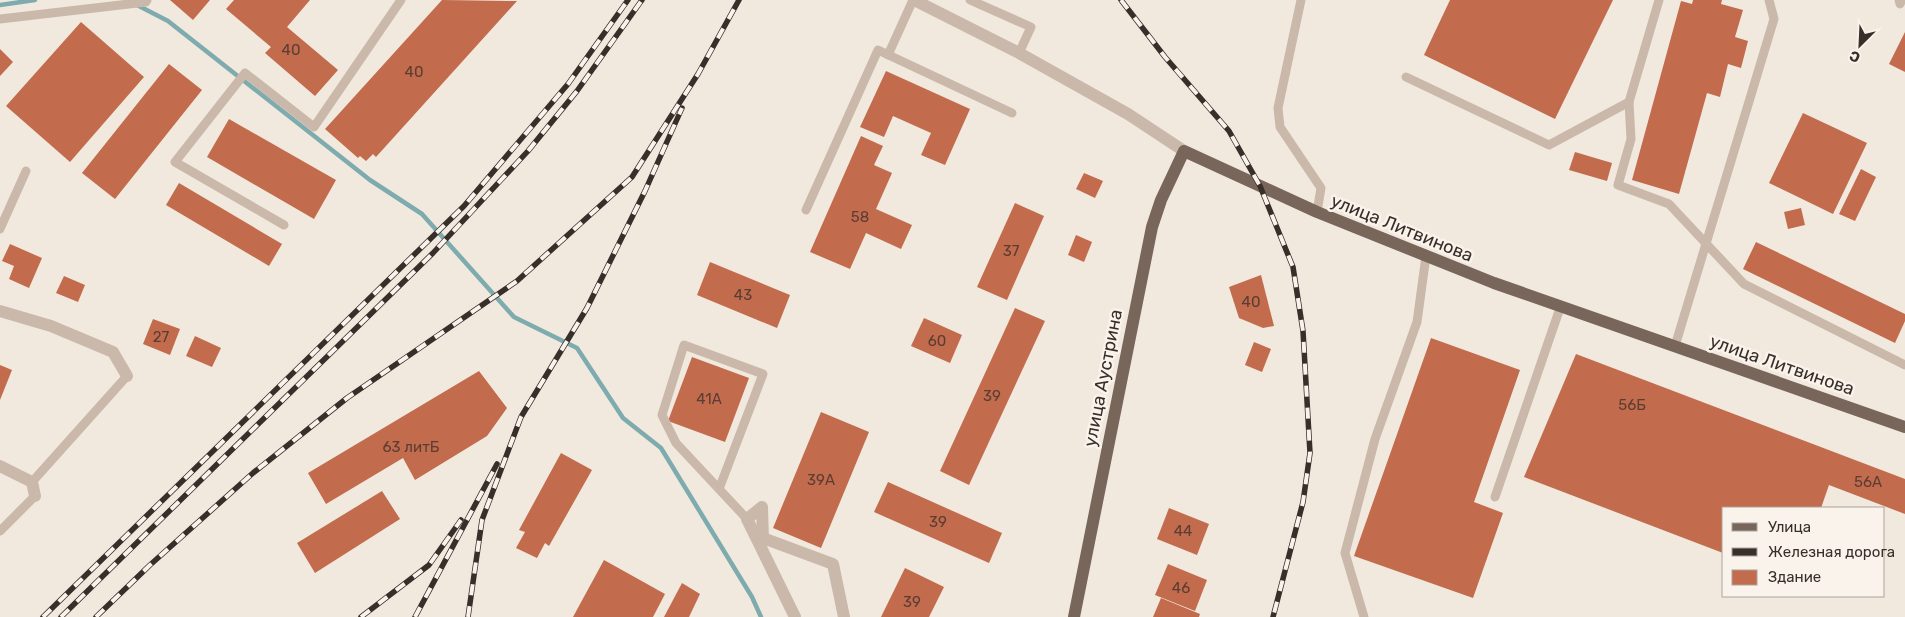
<svg xmlns="http://www.w3.org/2000/svg" width="1905" height="617" viewBox="0 0 1905 617" font-family="Rubik,sans-serif">
	<rect width="100%" height="100%" fill="#f2e9de"/>
	<g fill="none" stroke-linecap="round" stroke-linejoin="round">
		<g stroke="#7eabae" stroke-width="4.5">
			<polyline points="0,5 35,0"/>
			<polyline points="137,5 168,21 370,180 422,214 514,317 577,348 623,418 661,448 752,597 761,617"/>
		</g>
	</g>
	<g fill="#c26b4d">
		<polygon points="170,0 210,0 193,20"/>
		<polygon points="234,0 310,0 287,27 338,70 315,96 265,53 271,47 226,9"/>
		<polygon points="442,0 517,1 376,157 373,154 366,161 360,156 358,158 325,129"/>
		<polygon points="1450,0 1613,0 1555,119 1424,55"/>
		<polygon points="1693,0 1722,0 1721,4 1743,10 1735,37 1748,41 1741,68 1728,64 1720,97 1707,93 1679,194 1632,180 1681,1 1692,4"/>
		<polygon points="81,22 144,77 70,162 6,106"/>
		<polygon points="1905,32 1905,72 1889,64"/>
		<polygon points="0,49 13,62 0,76"/>
		<polygon points="169,64 202,90 115,199 82,173"/>
		<polygon points="886,71 970,109 945,165 921,155 931,133 893,116 884,137 860,127"/>
		<polygon points="1803,113 1867,143 1833,214 1769,183"/>
		<polygon points="229,119 336,180 314,219 207,157"/>
		<polygon points="861,136 883,146 874,165 892,173 876,209 912,225 901,249 866,233 850,269 810,252"/>
		<polygon points="1575,152 1612,163 1607,181 1569,170"/>
		<polygon points="1861,169 1876,177 1855,221 1839,214"/>
		<polygon points="1084,173 1103,181 1095,198 1076,189"/>
		<polygon points="179,183 282,244 269,266 166,205"/>
		<polygon points="1015,203 1044,216 1007,300 977,287"/>
		<polygon points="1801,208 1805,225 1788,229 1784,212"/>
		<polygon points="1076,235 1092,242 1084,262 1068,255"/>
		<polygon points="1756,242 1905,314 1905,321 1895,343 1743,269"/>
		<polygon points="10,244 42,258 29,288 9,279 14,266 2,261"/>
		<polygon points="710,262 790,295 777,328 697,295"/>
		<polygon points="1261,275 1274,326 1263,328 1239,318 1229,287"/>
		<polygon points="64,276 85,285 78,302 56,293"/>
		<polygon points="1015,308 1045,321 969,485 940,471"/>
		<polygon points="924,318 962,335 950,363 911,346"/>
		<polygon points="153,319 180,329 170,355 143,344"/>
		<polygon points="195,336 221,348 212,367 186,356"/>
		<polygon points="1431,338 1520,370 1474,502 1503,513 1473,598 1354,556"/>
		<polygon points="1254,342 1271,349 1262,372 1245,365"/>
		<polygon points="1576,354 1905,479 1905,514 1829,485 1821,508 1724,508 1723,553 1524,477"/>
		<polygon points="692,357 749,378 725,442 668,421"/>
		<polygon points="0,365 12,370 0,400"/>
		<polygon points="479,371 507,408 487,436 415,480 403,458 326,504 308,473"/>
		<polygon points="821,412 869,432 821,548 773,528"/>
		<polygon points="561,453 592,470 549,546 545,543 537,558 516,548 525,532 519,530"/>
		<polygon points="888,482 1002,533 989,563 874,512"/>
		<polygon points="382,491 400,519 315,573 297,543"/>
		<polygon points="1169,508 1209,524 1197,555 1157,539"/>
		<polygon points="604,560 665,594 653,617 573,617"/>
		<polygon points="1168,564 1207,580 1195,611 1155,595"/>
		<polygon points="905,568 944,587 929,617 881,617"/>
		<polygon points="682,583 700,594 689,617 664,617"/>
		<polygon points="1161,598 1200,614 1199,617 1153,617"/>
	</g>
	<g fill="none" stroke-linecap="round" stroke-linejoin="round">
		<g stroke="#cab9aa" stroke-width="9">
			<polyline points="970,0 1031,27 1019,53"/>
			<polyline points="1301,0 1278,108 1280,127 1321,188 1317,212"/>
			<polyline points="1899,0 1900,4 1902,0"/>
			<polyline points="0,19 146,2 147,0"/>
			<polyline points="888,55 913,0"/>
			<polyline points="1406,77 1549,145 1629,102 1659,0"/>
			<polyline points="1629,102 1631,139 1618,185 1669,204 1744,284 1905,365"/>
			<polyline points="806,210 878,50 1012,113"/>
			<polyline points="284,225 175,162 245,73 314,127 401,0"/>
			<polyline points="0,229 26,171"/>
			<polyline points="1675,346 1774,19 1769,0"/>
			<polyline points="32,482 127,376"/>
			<polyline points="719,489 763,374 684,345 662,415 676,443 747,519"/>
			<polyline points="1495,497 1560,308"/>
			<polyline points="0,531 35,496"/>
			<polyline points="1364,617 1345,553 1375,439 1417,322 1426,256"/>
		</g>
		<g stroke="#cab9aa" stroke-width="12">
			<polyline points="914,0 1019,53 1128,114 1184,151"/>
			<polyline points="0,311 51,326 113,352 127,376"/>
			<polyline points="0,466 32,482 35,496"/>
			<polyline points="795,617 747,519 762,507 763,538 833,564 844,617"/>
		</g>
		<polyline stroke="#79665b" stroke-width="12" points="1074,617 1152,227 1161,200 1184,151 1317,212 1494,283 1905,427"/>
		<defs>
			<g id="rail">
				<polyline points="1121,0 1165,57 1229,131 1260,186 1293,267 1303,331 1310,453 1303,502 1273,617"/>
				<polyline points="43,617 464,206 568,84 628,0"/>
				<polyline points="61,617 433,253 528,151 577,91 642,0"/>
				<polyline points="96,617 150,565 253,473 347,398 517,281 632,177 698,74 739,0"/>
				<polyline points="361,617 429,565 461,520"/>
				<polyline points="415,617 497,464"/>
				<polyline points="468,617 482,520 521,417 587,308 645,191 682,108"/>
			</g>
		</defs>
		<use href="#rail" stroke="#382e2a" stroke-width="5.5"/>
		<use href="#rail" stroke="#f9f3eb" stroke-width="4" stroke-dasharray="11" stroke-linecap="butt"/>
	</g>
	<g text-anchor="middle" stroke-width="5" stroke-linejoin="round" paint-order="stroke">
		<g font-size="15" fill="#5a3d33">
			<text x="291" y="55">40</text>
			<text x="414" y="77">40</text>
			<text x="860" y="222">58</text>
			<text x="1011" y="256">37</text>
			<text x="743" y="300">43</text>
			<text x="1251" y="307">40</text>
			<text x="161" y="342">27</text>
			<text x="937" y="346">60</text>
			<text x="992" y="401">39</text>
			<text x="709" y="404">41А</text>
			<text x="1632" y="410">56Б</text>
			<text x="411" y="452">63 литБ</text>
			<text x="821" y="485">39А</text>
			<text x="1868" y="487">56А</text>
			<text x="938" y="527">39</text>
			<text x="1183" y="536">44</text>
			<text x="1181" y="593">46</text>
			<text x="912" y="607">39</text>
		</g>
		<g font-size="18" fill="#382e2a" stroke="#f9f3eb">
			<text transform="translate(1402 228) rotate(22)" y="6">улица Литвинова</text>
			<text transform="translate(1782 365) rotate(19)" y="6">улица Литвинова</text>
			<text transform="translate(1103 378) rotate(-79)" y="6">улица Аустрина</text>
		</g>
	</g>
	<rect x="1722" y="507" width="162" height="90" fill="#f9f3eb" stroke="#aca49e"/>
	<rect x="1732" y="523" width="25" height="8" fill="#79665b" stroke="#aca49e"/>
	<text x="1768" y="532" font-size="15" fill="#382e2a">Улица</text>
	<rect x="1732" y="548" width="25" height="8" fill="#382e2a" stroke="#aca49e"/>
	<text x="1768" y="557" font-size="15" fill="#382e2a">Железная дорога</text>
	<rect x="1732" y="570" width="25" height="15" fill="#c26b4d" stroke="#aca49e"/>
	<text x="1768" y="582" font-size="15" fill="#382e2a">Здание</text>
	<g transform="translate(1860 45) rotate(204)" stroke="#f9f3eb" stroke-width="4" paint-order="stroke">
	<path d="M0-4L9 19L0 12L-9 19Z" fill="#382e2a"/>
	<text y="-8" font-size="14" font-weight="bold" text-anchor="middle" fill="#382e2a">С</text>
	</g>
</svg>
